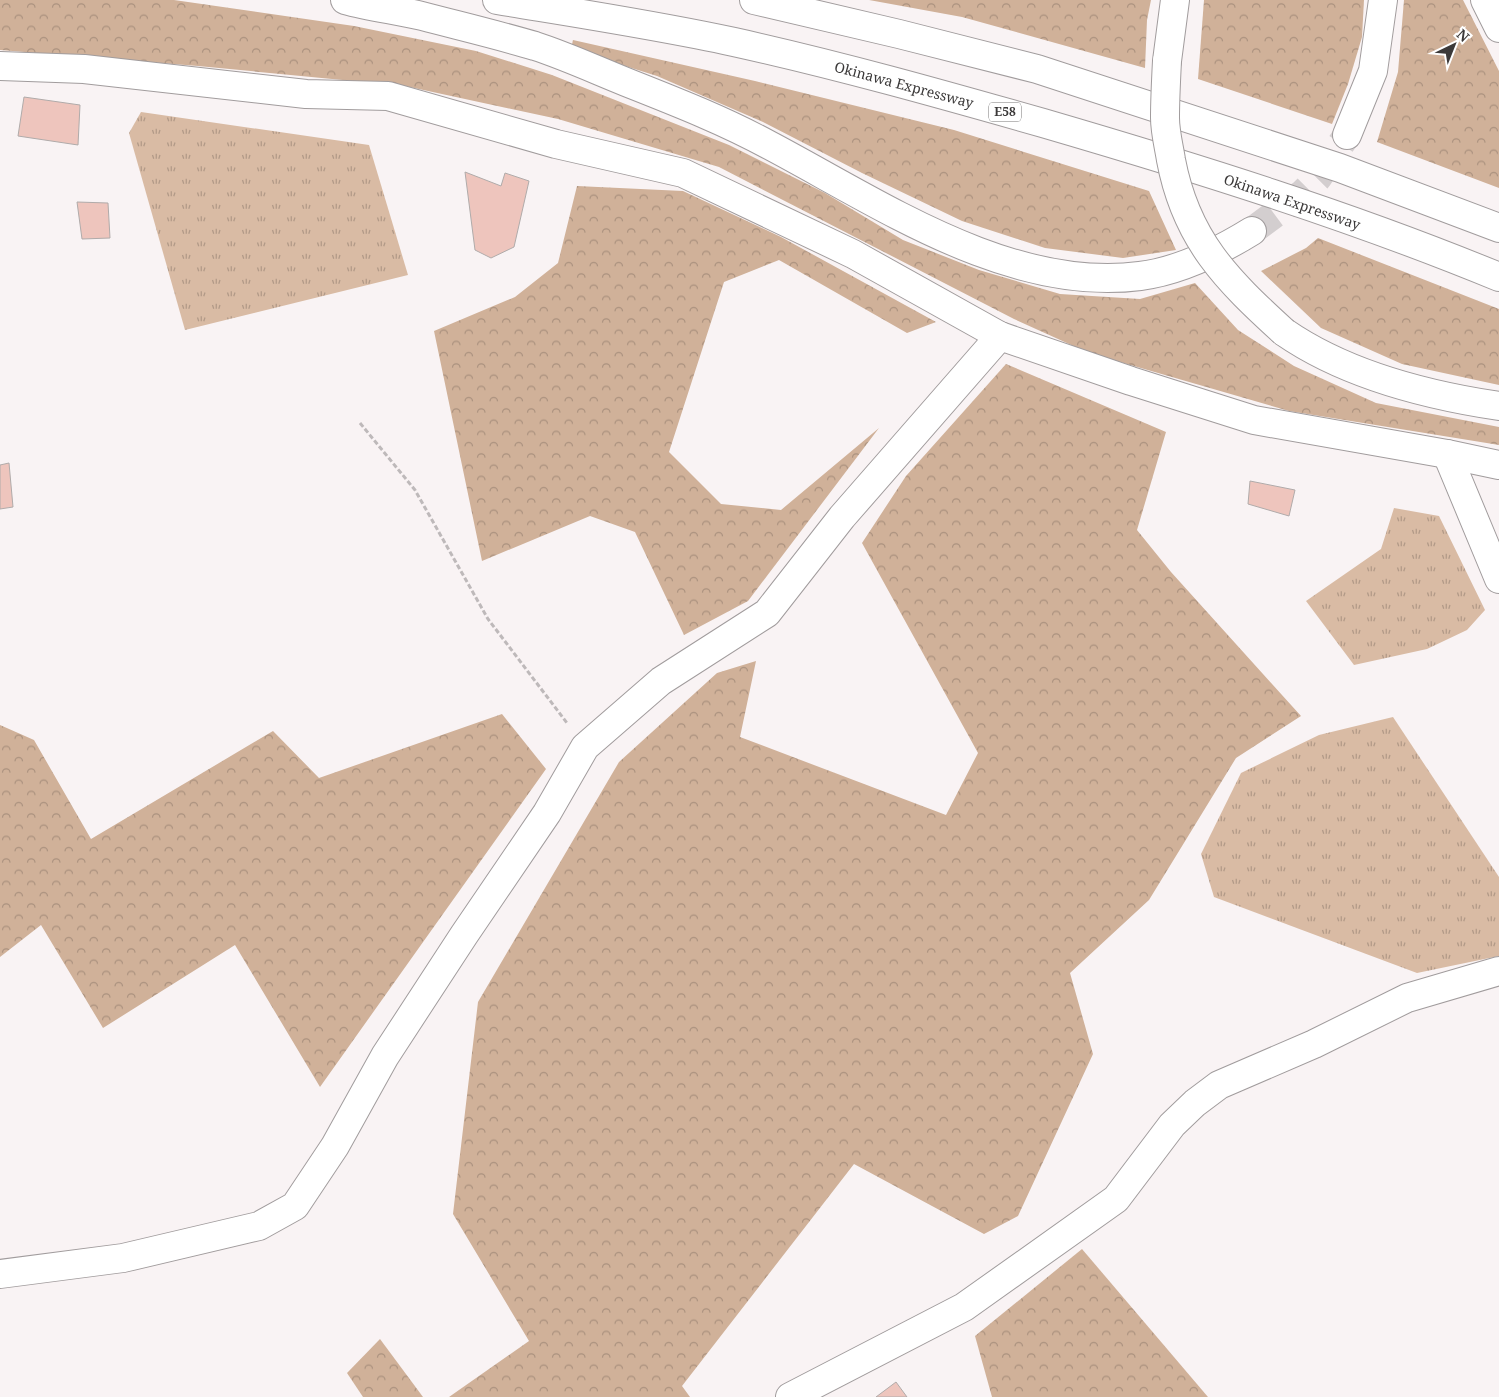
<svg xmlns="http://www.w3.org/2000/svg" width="1499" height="1397" viewBox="0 0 1499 1397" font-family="'Noto Serif',serif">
	<defs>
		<pattern id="grass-tufts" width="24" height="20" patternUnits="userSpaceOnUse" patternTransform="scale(1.25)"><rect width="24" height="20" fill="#d9bba4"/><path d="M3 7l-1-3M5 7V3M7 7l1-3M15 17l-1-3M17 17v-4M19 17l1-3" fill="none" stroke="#b19987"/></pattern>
		<pattern id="forest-crowns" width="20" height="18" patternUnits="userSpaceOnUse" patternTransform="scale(1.25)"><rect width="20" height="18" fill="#d0b199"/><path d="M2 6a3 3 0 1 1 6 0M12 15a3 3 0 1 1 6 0" fill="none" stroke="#aa917e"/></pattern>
	</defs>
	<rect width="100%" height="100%" fill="#f9f3f4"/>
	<g fill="url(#grass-tufts)">
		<polygon points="141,112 369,145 408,275 185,330 129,133"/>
		<polygon points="1394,508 1439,516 1485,610 1467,630 1427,649 1354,665 1306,601 1381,549"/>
		<polygon points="1393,717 1499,877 1499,956 1417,973 1214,897 1201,854 1241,773 1319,735"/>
	</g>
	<g fill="url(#forest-crowns)">
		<polygon points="0,0 174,0 354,26 476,51 552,75 729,145 825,193 903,240 979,270 1060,294 1140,299 1195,283 1238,330 1294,366 1376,403 1499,427 1499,445 1289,411 1089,353 1014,319 719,167 558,119 405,86 198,66 0,50"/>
		<polygon points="869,0 1151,0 1147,20 1145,68 962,17"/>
		<polygon points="1204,0 1364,0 1362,37 1348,84 1332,124 1198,79"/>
		<polygon points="1404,0 1463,0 1499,71 1499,188 1377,142 1398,72"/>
		<polygon points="573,40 755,81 954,130 1149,191 1176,250 1123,258 1045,248 962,221 862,173 763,122 657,76 571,49"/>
		<polygon points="577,186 683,191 781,237 936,322 907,333 779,260 724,282 669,452 721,504 781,510 879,428 748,601 684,635 635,532 590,516 482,561 434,331 515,297 558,263"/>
		<polygon points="1318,238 1499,309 1499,385 1402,364 1321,328 1261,271 1306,248"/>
		<polygon points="1006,364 1166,432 1137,530 1171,572 1301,716 1236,758 1149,900 1070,973 1093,1054 1018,1216 984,1234 854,1164 682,1386 690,1397 449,1397 529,1341 453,1214 478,1002 619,762 717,673 756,661 740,737 946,815 978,753 862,543 906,476"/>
		<polygon points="502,714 546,769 320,1087 235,945 103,1028 41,925 0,957 0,725 34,740 91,839 273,731 319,778"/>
		<polygon points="1082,1249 1208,1397 992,1397 975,1336"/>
		<polygon points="380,1339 423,1397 363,1397 347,1373"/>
	</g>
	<g fill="#eec5bd" stroke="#b0abaa">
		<polygon points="24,97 80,105 78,145 18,136"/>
		<polygon points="465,172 501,186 505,173 529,181 514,247 491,258 475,250"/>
		<polygon points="77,202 108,203 110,238 82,239"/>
		<polygon points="9,463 13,507 0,509 0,465"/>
		<polygon points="1250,481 1295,490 1289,516 1248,504"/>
		<polygon points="896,1382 907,1397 876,1397"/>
	</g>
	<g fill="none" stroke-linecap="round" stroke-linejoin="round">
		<polyline stroke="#d3cecf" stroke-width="28" stroke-dasharray="28 14" stroke-linecap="butt" points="1252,231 1303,193 1318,178 1347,135"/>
		<defs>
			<g id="street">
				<polyline points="0,66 84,69 306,94 388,96 556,144 683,173 853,254 1000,336 1131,381 1254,420 1447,454 1499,465"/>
				<polyline points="1447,454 1499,579"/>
				<polyline points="0,1274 123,1258 259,1226 295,1206 335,1146 385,1056 464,935 547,813 585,747 661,681 767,613 842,517 1000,336"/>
				<polyline points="790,1397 964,1307 1116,1199 1172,1125 1195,1103 1219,1085 1314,1044 1407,998 1499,971"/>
			</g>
			<g id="highway">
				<path d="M345 0C370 7 397 10 422 16 460 26 498 35 535 46 566 56 596 70 626 82 674 101 723 120 769 145 879 203 1009 293 1140 276 1180 271 1218 252 1252 231"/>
				<path d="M497 0C576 13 656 25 734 42 838 65 941 94 1043 123 1197 168 1351 216 1499 277"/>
				<polyline points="754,0 899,34 1037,69 1340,168 1499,228"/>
				<polyline points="1485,0 1499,28"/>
				<polyline points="1167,61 1175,0"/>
				<polyline points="1347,135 1373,71 1383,0"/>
				<path d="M1284 332C1346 375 1425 395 1499 406"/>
			</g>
		</defs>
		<use href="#street" stroke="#a19c9d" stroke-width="30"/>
		<use href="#highway" stroke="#a19c9d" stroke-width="30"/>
		<polyline stroke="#beb9ba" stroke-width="3" stroke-dasharray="5 2.5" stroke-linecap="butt" points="360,423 415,490 488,619 567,723"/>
		<use href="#street" stroke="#fff" stroke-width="28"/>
		<use href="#highway" stroke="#fff" stroke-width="28"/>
		<defs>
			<path id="highway-bridge" d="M1167 61C1166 80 1165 99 1165 118 1165 132 1169 147 1171 160 1186 240 1227 280 1284 332"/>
		</defs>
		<use href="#highway-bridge" stroke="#a19c9d" stroke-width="30" stroke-linecap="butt"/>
		<use href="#highway-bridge" stroke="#fff" stroke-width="28"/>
	</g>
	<g text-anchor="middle" stroke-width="5" stroke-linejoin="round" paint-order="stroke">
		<rect fill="#fff" stroke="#767474" stroke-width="1" x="989" y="102.5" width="32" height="19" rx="4"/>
		<g font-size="12" font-weight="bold" fill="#3b3939">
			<text x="1005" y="116">E58</text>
		</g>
		<g font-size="14" fill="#3b3939" stroke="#fff">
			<text transform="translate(904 85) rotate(15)" y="5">Okinawa Expressway</text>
			<text transform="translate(1292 202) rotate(19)" y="5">Okinawa Expressway</text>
		</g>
	</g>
	<g transform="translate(1454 45) rotate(43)" stroke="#ffffff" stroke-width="4" paint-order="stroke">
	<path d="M0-4L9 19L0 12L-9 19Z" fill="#3b3939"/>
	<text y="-8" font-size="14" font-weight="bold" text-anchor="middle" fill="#3b3939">N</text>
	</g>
</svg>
